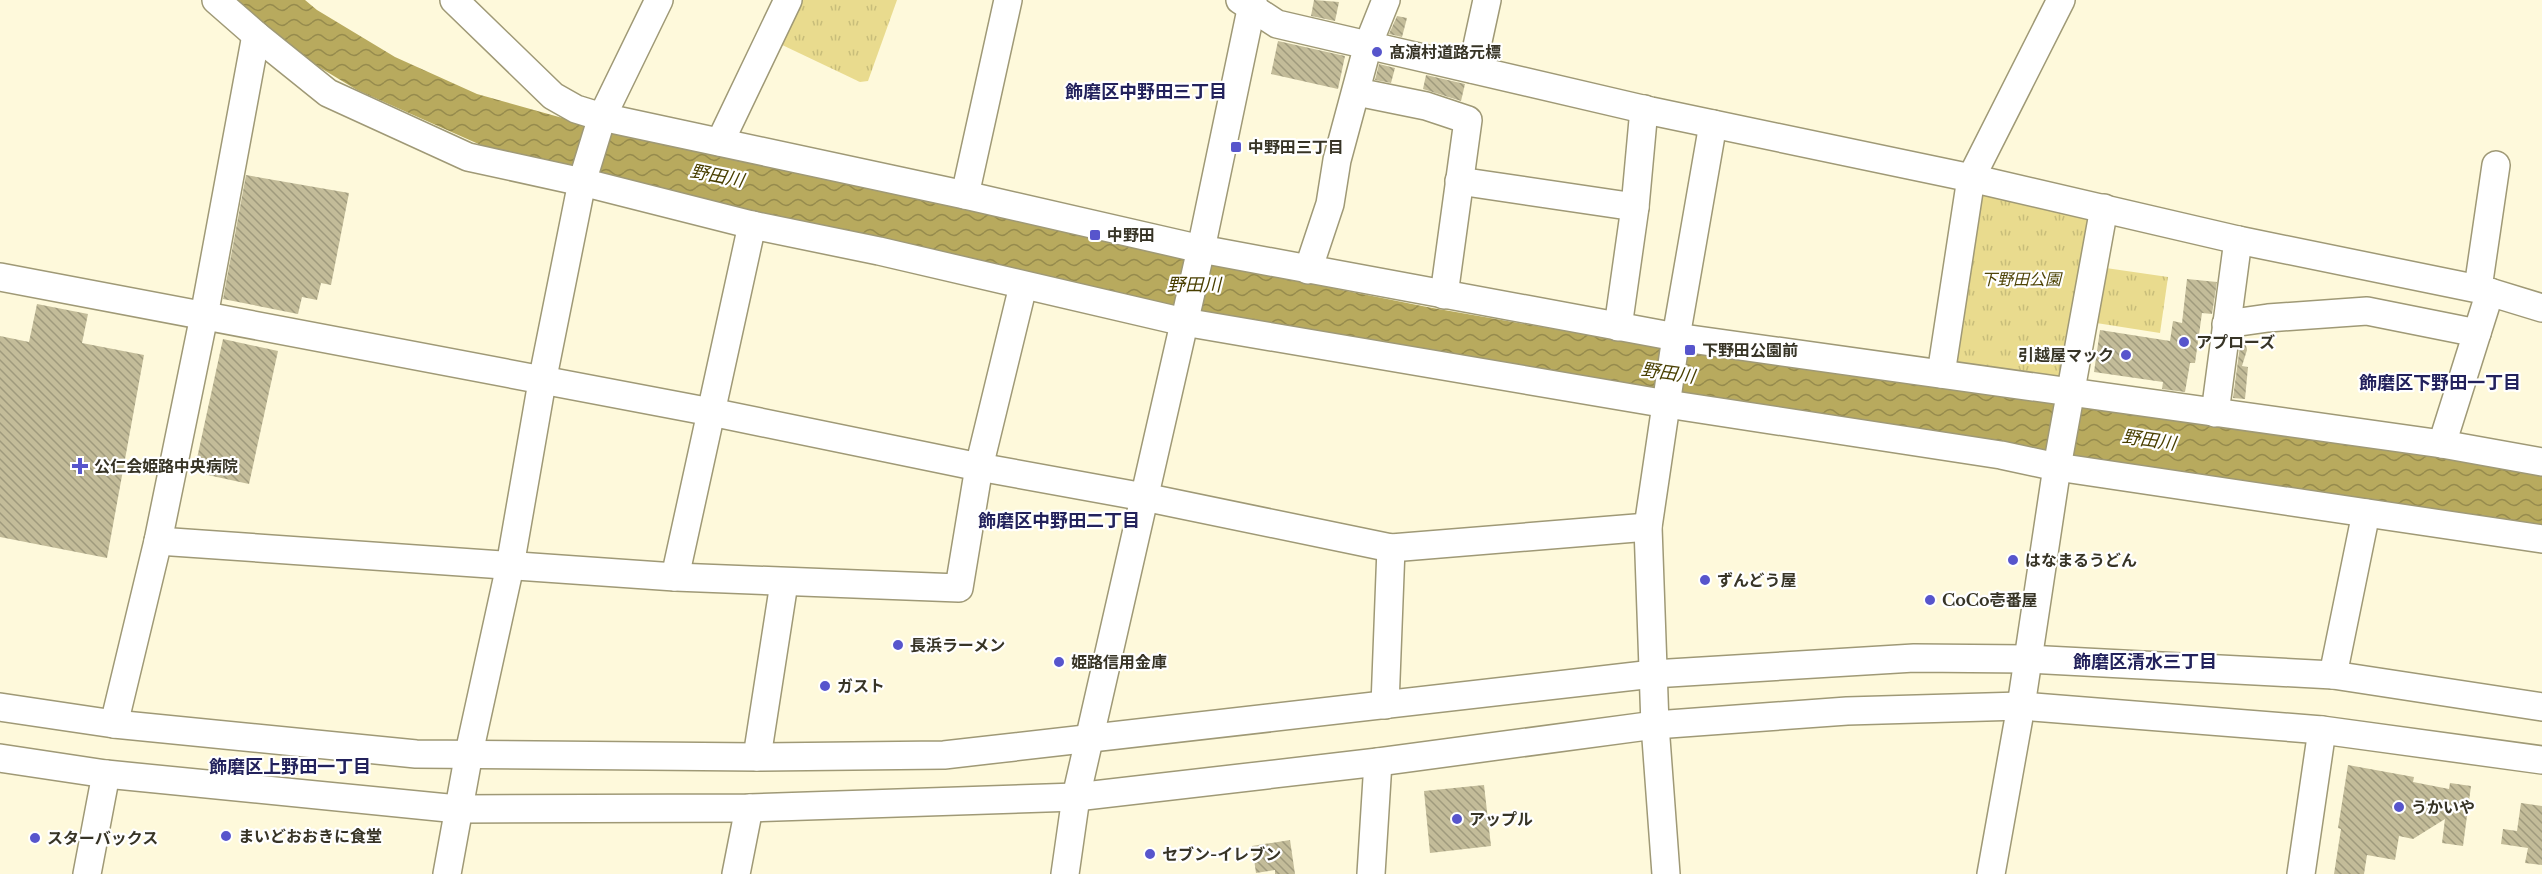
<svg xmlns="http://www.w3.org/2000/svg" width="2542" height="874" viewBox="0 0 2542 874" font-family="'Libre Baskerville','Noto Sans JP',serif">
	<defs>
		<pattern id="grass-tufts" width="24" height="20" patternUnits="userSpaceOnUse" patternTransform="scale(1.5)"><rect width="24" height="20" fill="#e9db8e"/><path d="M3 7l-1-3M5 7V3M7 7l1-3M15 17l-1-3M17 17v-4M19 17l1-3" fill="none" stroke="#c8bd7a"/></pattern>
		<pattern id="water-waves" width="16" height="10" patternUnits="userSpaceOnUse" patternTransform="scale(1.5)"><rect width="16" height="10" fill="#b8aa5e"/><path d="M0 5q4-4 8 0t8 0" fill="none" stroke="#968b4d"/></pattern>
		<pattern id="building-back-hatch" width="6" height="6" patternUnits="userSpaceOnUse" patternTransform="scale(1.5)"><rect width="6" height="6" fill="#c3bc99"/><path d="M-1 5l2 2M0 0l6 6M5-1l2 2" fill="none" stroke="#9f9a7d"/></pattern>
	</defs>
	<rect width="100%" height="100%" fill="#fef9db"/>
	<g fill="url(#grass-tufts)">
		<polygon points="795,0 897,0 868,81 860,82 778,43"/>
		<polygon points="1982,192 2079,211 2088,220 2065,373 2053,381 1959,369 1952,361"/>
		<polygon points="2099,267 2168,277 2160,333 2090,322"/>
	</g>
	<polygon fill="url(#water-waves)" points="227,0 305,0 317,10 395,57 477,94 584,124 1173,256 1427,307 1681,351 2085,406 2534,471 2542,473 2542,531 1420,354 1164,304 568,170 492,150 357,90 304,58"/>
	<g fill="url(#building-back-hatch)">
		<polygon points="1314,0 1339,2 1335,21 1311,16"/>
		<polygon points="1397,16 1407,18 1402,37 1389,34"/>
		<polygon points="1278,41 1345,56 1338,89 1271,74"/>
		<polygon points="1379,64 1395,68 1391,83 1375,80"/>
		<polygon points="1426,75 1465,84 1461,101 1423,89"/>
		<polygon points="246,175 349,193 331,285 321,283 317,300 302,297 298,314 223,299"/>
		<polygon points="2187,279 2217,282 2212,314 2202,313 2195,363 2190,363 2185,392 2162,389 2163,382 2094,372 2100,330 2170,341 2173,321 2182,323"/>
		<polygon points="37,304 88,314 82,343 144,355 107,558 0,537 0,336 29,342"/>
		<polygon points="2244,337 2247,350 2242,366 2248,367 2245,399 2233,398 2241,338"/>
		<polygon points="223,339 278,351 249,484 194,472"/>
		<polygon points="2348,765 2414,777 2413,782 2449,789 2450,783 2471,786 2463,846 2442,843 2445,819 2413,839 2399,836 2395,860 2367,855 2364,874 2334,874 2341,829 2338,828"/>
		<polygon points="1484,785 1491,846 1430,853 1424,791"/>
		<polygon points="2521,803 2542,806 2542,865 2525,863 2528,848 2501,844 2503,829 2517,831"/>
		<polygon points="1290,840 1295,874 1275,874 1275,870 1256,873 1252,846"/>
	</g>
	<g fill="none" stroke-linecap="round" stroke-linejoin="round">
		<defs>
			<g id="minor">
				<polyline points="216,0 256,35 328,93 468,157 582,182 752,225 879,251 1184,322 1667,404 2001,455 2057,467 2542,539"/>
				<polyline points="454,0 553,96 576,109 602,117 965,195 1201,249 1676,337 2442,444 2542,462"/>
				<polyline points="1240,0 1277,24 1651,111 1971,178 2238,240 2483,290 2542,308"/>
				<polyline points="1472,69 1487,0"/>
				<polyline points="1357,92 1426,106 1468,120 1444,295"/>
				<polyline points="720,142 788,0"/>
				<polyline points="1459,181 1635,207"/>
				<polyline points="965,195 1008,0"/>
				<polyline points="1308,270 1330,204 1337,160 1368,45 1386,0"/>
				<polyline points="0,277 711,412 979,467 1144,497 1391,548 1648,527"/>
				<polyline points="2226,324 2268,318 2367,311 2477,333 2442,444"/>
				<polyline points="1618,327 1635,207 1644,109"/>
				<polyline points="2477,333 2490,292 2478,288 2496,165"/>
				<polyline points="1941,374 1971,178 2061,0"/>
				<polyline points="2215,413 2238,240"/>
				<polyline points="158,541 675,577 959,588 979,467 1023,286"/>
				<polyline points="675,577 752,225"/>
				<polyline points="2333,675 2366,513"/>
				<polyline points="1385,705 1391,548"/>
				<polyline points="0,707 114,724 416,754 757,757 944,755 1653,674 1914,658 2028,659 2333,675 2542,707"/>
				<polyline points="114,724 158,541 204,316 256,35"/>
				<polyline points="757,757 784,583"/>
				<polyline points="0,758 106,774 458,809 749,808 1076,797 1378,762 1655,725 1847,711 2021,706 2322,730 2542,760"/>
				<polyline points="87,874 106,774"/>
				<polyline points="447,874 469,753 510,566 542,382 582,182 602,117 659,0"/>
				<polyline points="736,874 749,808"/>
				<polyline points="1065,874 1076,797 1201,249 1253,0"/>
				<polyline points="1371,874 1378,762"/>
				<polyline points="1666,874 1655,725 1648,527 1676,337 1713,124"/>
				<polyline points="1991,874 2021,706 2057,467 2104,208"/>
				<polyline points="2301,874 2322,730"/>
			</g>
		</defs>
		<use href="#minor" stroke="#9f9976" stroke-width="30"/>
		<use href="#minor" stroke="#fff" stroke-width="27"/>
	</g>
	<g fill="#5755cc" stroke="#fff" stroke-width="2">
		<circle cx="1377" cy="52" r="6"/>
		<rect x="1230" y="141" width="12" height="12" rx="3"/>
		<rect x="1089" y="229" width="12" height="12" rx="3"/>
		<circle cx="2184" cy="342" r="6"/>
		<rect x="1684" y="344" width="12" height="12" rx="3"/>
		<circle cx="2126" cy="355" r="6"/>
		<path d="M77 457h6v6h6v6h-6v6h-6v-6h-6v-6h6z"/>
		<circle cx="2013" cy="560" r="6"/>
		<circle cx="1705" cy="580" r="6"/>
		<circle cx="1930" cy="600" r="6"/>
		<circle cx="898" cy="645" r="6"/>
		<circle cx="1059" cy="662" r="6"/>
		<circle cx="825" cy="686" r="6"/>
		<circle cx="2399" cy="807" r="6"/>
		<circle cx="1457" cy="819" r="6"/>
		<circle cx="226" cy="836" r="6"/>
		<circle cx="35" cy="838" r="6"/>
		<circle cx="1150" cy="854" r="6"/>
	</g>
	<g text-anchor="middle" stroke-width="4.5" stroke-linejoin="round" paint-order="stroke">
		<g font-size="16" font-weight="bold" fill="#373426" stroke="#fff" text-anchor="start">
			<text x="1389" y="58">髙濵村道路元標</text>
			<text x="1248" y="153">中野田三丁目</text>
			<text x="1107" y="241">中野田</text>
			<text x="2196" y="348">アプローズ</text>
			<text x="1702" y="356">下野田公園前</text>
			<text x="2114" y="361" text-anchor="end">引越屋マック</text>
			<text x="94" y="472">公仁会姫路中央病院</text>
			<text x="2025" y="566">はなまるうどん</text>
			<text x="1717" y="586">ずんどう屋</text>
			<text x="1942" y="606">CoCo壱番屋</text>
			<text x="910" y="651">長浜ラーメン</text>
			<text x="1071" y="668">姫路信用金庫</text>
			<text x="837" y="692">ガスト</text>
			<text x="2411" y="813">うかいや</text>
			<text x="1469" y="825">アップル</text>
			<text x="238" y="842">まいどおおきに食堂</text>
			<text x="47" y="844">スターバックス</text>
			<text x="1162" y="860">セブン-イレブン</text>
		</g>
		<g font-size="16" font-style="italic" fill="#4f4507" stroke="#fff">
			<text x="2021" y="285">下野田公園</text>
		</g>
		<g font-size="18" font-weight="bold" fill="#23225c" stroke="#fff">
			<text x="1146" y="98">飾磨区中野田三丁目</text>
			<text x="2440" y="389">飾磨区下野田一丁目</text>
			<text x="1059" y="527">飾磨区中野田二丁目</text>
			<text x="2145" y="668">飾磨区清水三丁目</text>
			<text x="290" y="773">飾磨区上野田一丁目</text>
		</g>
		<g font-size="18" font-style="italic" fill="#493f00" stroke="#fff">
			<text transform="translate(717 176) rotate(11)" y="6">野田川</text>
			<text x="1194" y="291">野田川</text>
			<text transform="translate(1668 373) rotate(8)" y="6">野田川</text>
			<text transform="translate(2149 440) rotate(8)" y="6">野田川</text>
		</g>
	</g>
</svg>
